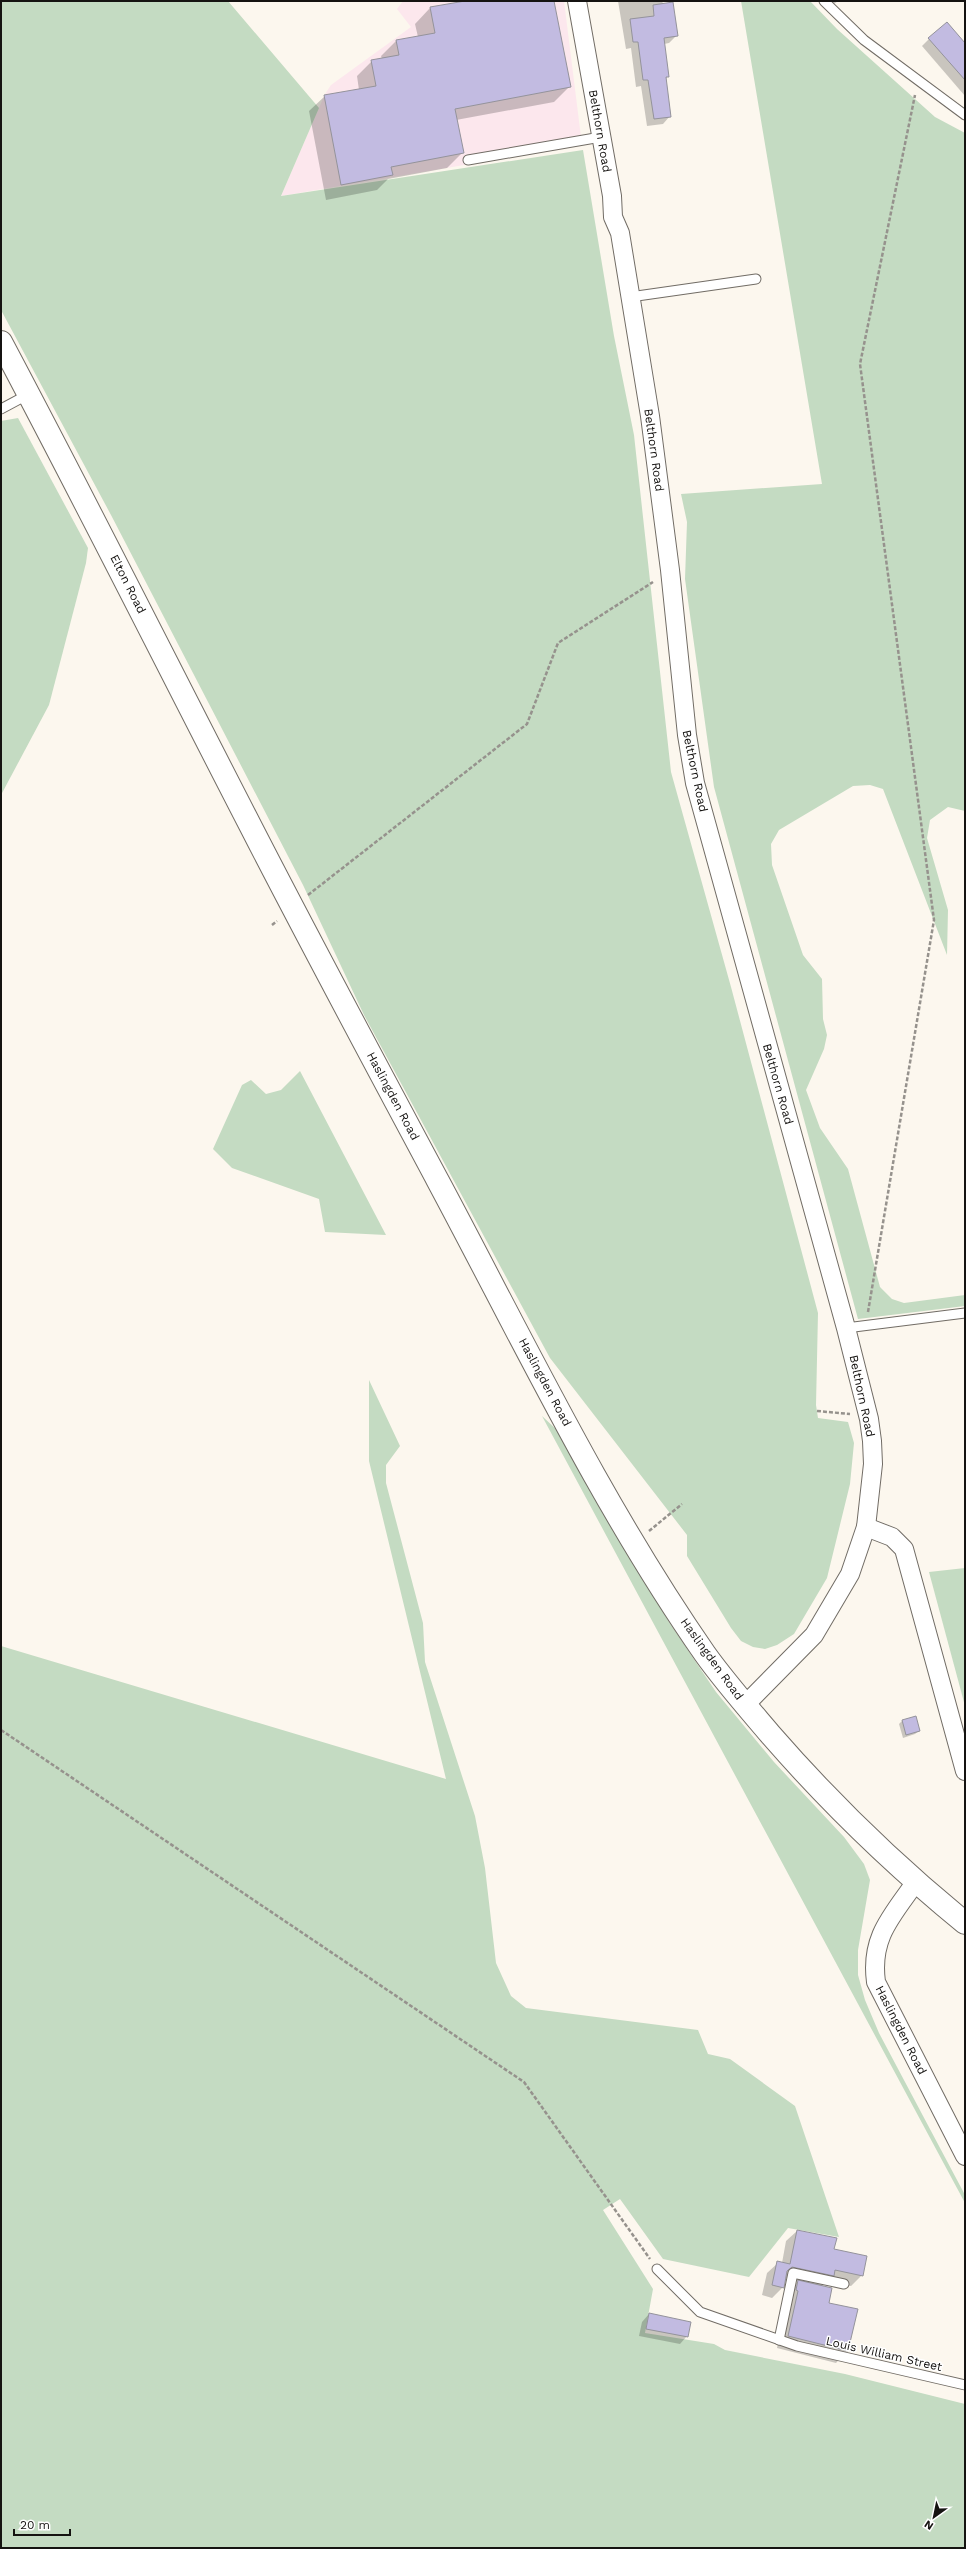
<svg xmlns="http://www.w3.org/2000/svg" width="966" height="2549" viewBox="0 0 966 2549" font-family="'Work Sans',sans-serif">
	<rect width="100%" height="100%" fill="#fcf7ee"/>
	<polygon fill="#fce7ed" points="403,1 564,1 582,145 281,196 325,94 331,85 411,27 397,9"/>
	<g fill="#c4dbc2">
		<polygon points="1,1 228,1 319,108 281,196 583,150 614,336 634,435 671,772 731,987 818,1313 816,1405 818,1418 848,1422 854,1443 850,1484 827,1578 794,1634 777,1645 765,1649 753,1647 741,1641 731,1628 687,1556 687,1535 550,1358 364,1015 303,885 111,515 1,310"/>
		<polygon points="741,1 810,1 837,29 935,117 965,133 965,811 948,807 930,820 927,838 948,910 947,955 883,789 870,785 853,786 779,830 771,844 772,865 803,955 822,979 823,1019 827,1035 824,1049 806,1090 820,1128 848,1169 880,1287 892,1299 904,1303 965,1295 965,1306 858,1319 714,787 685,579 687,522 681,494 822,484"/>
		<polygon points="18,418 88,548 86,563 49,705 1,795 1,421"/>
		<polygon points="300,1071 386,1235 325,1232 319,1199 232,1168 213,1149 242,1085 251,1080 266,1094 281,1090"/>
		<polygon points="369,1380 400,1446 386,1465 386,1483 423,1623 425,1662 475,1816 485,1868 496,1963 511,1996 526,2008 698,2030 708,2054 730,2059 795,2106 839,2237 788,2228 749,2277 663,2259 620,2199 603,2210 653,2289 645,2333 714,2344 725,2350 845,2374 965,2404 965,2548 1,2548 1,1646 446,1779 369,1461"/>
		<polygon points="542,1416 558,1431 669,1622 716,1692 774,1762 844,1837 864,1864 870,1880 858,1950 858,1975 865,2000 879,2033 965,2195 965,2203"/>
		<polygon points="965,1568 965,1706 929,1572"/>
	</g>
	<g fill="#0003">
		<polygon points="470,1 553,1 569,87 554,102 456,120 462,153 447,168 388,179 377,190 326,200 309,111 325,96 359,90 357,76 372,61 382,59 381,56 396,41 418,37 415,24 430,8"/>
		<polygon points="618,1 662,1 676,36 669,43 664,44 668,76 665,80 670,116 663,124 647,126 641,86 636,87 631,48 626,49"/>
		<polygon points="831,1 838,1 834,4"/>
		<polygon points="929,39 965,45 965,96 922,46"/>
		<polygon points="902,1721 919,1731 915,1734 903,1738 899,1724"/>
		<polygon points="797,2231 833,2250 862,2275 851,2286 827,2281 822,2286 828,2303 856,2310 847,2351 836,2363 777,2348 787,2303 786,2293 798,2281 785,2278 783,2287 772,2298 762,2295 767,2273 778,2263 782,2263 786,2241"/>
		<polygon points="649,2314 687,2336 680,2344 639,2336 642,2322"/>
	</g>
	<g fill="#c2bbe1" stroke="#94939b">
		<polygon points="465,1 554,1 571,87 455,109 464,153 391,167 393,175 341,185 324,95 376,86 371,60 399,55 396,40 435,33 430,7"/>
		<polygon points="673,2 678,36 664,38 669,77 666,77 671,117 654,119 648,80 643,80 638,42 633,42 630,19 654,16 653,5"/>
		<polygon points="947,22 965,43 965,80 928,38"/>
		<polygon points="916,1716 920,1731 906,1735 902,1720"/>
		<polygon points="797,2230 837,2238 834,2249 867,2256 863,2276 835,2270 834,2276 792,2267 787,2271 784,2288 772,2285 777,2261 790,2264"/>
		<polygon points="798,2280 832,2288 829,2303 858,2309 848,2351 788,2336 798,2291 796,2290"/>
		<polygon points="649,2313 691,2322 688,2337 646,2329"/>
	</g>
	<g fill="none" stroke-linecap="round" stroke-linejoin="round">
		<defs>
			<g id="lane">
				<polyline points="824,1 864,40 965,115"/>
				<polyline points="468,160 601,137"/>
				<polyline points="630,297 756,279"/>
				<polyline points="1,409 29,394"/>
				<polyline points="846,1328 965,1313"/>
				<polyline points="657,2269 700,2312 797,2346 965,2385"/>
				<polyline points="779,2340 793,2273 844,2284"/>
			</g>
			<g id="street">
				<polyline points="577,1 612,196 613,217 620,233 650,416 670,570 687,735 695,783 846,1328 869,1419 872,1441 873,1464 866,1527 850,1574 814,1635 745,1705"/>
				<polyline points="866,1527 892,1537 904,1549 965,1771"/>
				<path d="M915 1883C891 1917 870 1938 876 1982L965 2156"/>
			</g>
			<path id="secondary" d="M1 342C86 502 167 664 250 825 311 944 375 1063 438 1181 523 1340 602 1506 705 1654 725 1682 748 1708 770 1734 830 1803 894 1865 965 1923"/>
		</defs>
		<use href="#lane" stroke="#716c65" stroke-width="11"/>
		<use href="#street" stroke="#716c65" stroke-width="20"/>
		<use href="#secondary" stroke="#716c65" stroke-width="24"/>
		<g stroke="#96928d" stroke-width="2.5" stroke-dasharray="4 2" stroke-linecap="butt">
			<polyline points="308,895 527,724 558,643 653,582"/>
			<polyline points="272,925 277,921"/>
			<polyline points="868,1312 934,920 860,364 915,95"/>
			<polyline points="817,1411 850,1414"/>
			<polyline points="649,1531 682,1504"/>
			<polyline points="1,1730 524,2082 650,2259"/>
		</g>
		<use href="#lane" stroke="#fff" stroke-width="9"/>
		<use href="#street" stroke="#fff" stroke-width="18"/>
		<use href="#secondary" stroke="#fff" stroke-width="22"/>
	</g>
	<g text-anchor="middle" stroke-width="3" stroke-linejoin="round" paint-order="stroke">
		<g font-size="12" fill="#151311" stroke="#fff">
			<text transform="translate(600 131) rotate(80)" y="4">Belthorn Road</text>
			<text transform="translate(654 450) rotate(82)" y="4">Belthorn Road</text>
			<text transform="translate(128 584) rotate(63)" y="4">Elton Road</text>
			<text transform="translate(695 771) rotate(78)" y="4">Belthorn Road</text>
			<text transform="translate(778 1084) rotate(74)" y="4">Belthorn Road</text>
			<text transform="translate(393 1096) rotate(62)" y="4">Haslingden Road</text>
			<text transform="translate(545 1382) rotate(62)" y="4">Haslingden Road</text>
			<text transform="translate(862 1396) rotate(78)" y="4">Belthorn Road</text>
			<text transform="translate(712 1659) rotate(54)" y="4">Haslingden Road</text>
			<text transform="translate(901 2030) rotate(63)" y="4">Haslingden Road</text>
			<text transform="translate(884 2354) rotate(13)" y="4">Louis William Street</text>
		</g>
	</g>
	<rect width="966" height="2549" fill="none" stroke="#151311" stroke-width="4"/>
	<g transform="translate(934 2517) rotate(213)" stroke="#ffffff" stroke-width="3" paint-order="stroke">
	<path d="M0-3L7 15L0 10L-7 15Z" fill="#151311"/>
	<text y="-6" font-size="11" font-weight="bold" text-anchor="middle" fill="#151311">N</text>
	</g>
	<path d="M14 2529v6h56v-6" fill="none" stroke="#151311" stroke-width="2"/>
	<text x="20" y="2529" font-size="12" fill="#151311" stroke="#ffffff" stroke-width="3" paint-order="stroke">20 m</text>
</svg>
